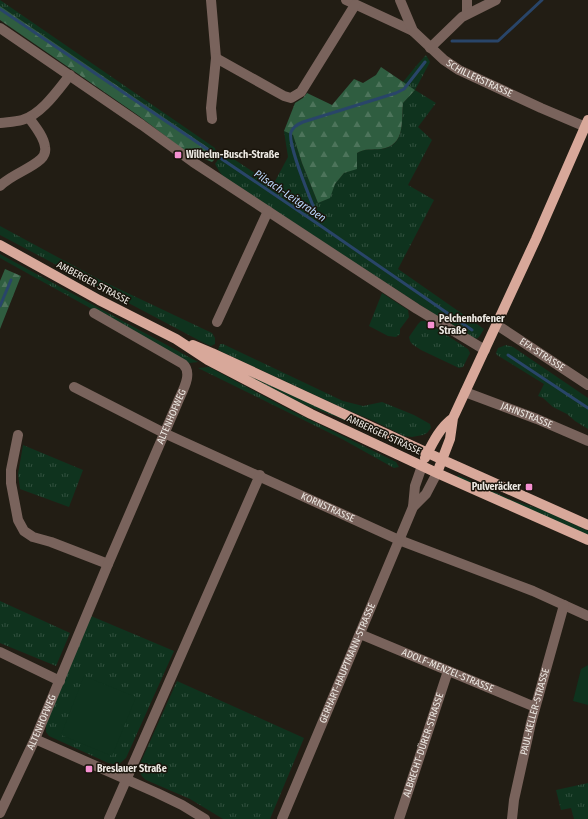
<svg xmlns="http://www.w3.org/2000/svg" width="588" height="819" viewBox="0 0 588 819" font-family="'Fira Sans Condensed',sans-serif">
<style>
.grass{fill:url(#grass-tufts)}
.forest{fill:url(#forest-firs)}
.garden{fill:#0f331e}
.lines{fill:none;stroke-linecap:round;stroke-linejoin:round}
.stream{stroke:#294569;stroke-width:3}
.minor{stroke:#79635c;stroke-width:10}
.major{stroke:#d8a89a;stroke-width:10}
.poi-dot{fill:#f690d1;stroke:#19140b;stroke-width:1.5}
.labels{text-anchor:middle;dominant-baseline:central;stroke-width:3;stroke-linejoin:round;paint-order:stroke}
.street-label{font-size:10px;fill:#ede9e3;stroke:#19140b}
.poi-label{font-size:10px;font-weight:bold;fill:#ede9e3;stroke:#19140b;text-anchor:start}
.water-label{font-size:11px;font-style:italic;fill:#bad7fc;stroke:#19140b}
</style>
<defs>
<pattern id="grass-tufts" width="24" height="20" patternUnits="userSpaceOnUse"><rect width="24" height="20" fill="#0f331e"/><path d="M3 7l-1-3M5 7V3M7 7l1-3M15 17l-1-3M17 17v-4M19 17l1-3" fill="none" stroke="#32513f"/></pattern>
<pattern id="forest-firs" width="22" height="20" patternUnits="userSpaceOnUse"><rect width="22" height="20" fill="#2f5d40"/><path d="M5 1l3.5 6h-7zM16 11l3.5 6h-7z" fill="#4d745b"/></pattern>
</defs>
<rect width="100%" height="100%" fill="#221d14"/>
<path class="grass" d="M0,0l215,148 1,5 -216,-147z
M426,55l4,7 -15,28 21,13 -18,24 14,13 -24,45 26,15 -36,69 86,60 -5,8 -3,2 -11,-5 -105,-68 -137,-90 -4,-5 -4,-7 8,-12 50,33 15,-28 -4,-26 9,4 9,28 16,40 11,-5 6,-14 9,-11 13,-5v-15c8,-5 15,-3 24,-4 25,-3 20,-27 22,-46l12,-13 -12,-8 14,-17z
M0,226l100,54 112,53 3,5v6l-4,2 -7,-3 -204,-108z
M0,254l198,108 -9,1 -189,-105z
M382,293l26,17 1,7 -9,12v5l-4,3 -8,-1 -19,-10z
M421,321h4l43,28 2,4 -7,14 -4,1 -38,-18 -9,-6 -2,-3 -1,-4 9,-13z
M220,344h3l120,57 20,5 19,-4 32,13 16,9 1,4 -4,5 -4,2 -11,2 -8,-1 -30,-15 -29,-12 -127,-59z
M506,345l7,2 75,51v31l-13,-8 -8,-7 -14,-7 -10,-9 -5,-2 6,-12 -47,-29 -1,-2 2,-5z
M213,355l196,93 -2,2 -70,-33 -30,-11 -61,-31z
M209,367l81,43 106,52 3,5 -5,1 -52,-29 -144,-71z
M23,445l60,25 -14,37 -49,-18 -2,-15z
M458,475l54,25 31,10 45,21v5l-131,-58z
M0,601l70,32 -14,33 -56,-23z
M91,616l83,35 -48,107 -8,7 -10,-2 -59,-27 -3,-4v-8z
M177,681l127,57 -34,81h-47l-33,-20 -44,-19c-5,-4 -7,-8 -7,-14z
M588,783v36h-14l-3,-11 -10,2 -5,-20z"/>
<path class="forest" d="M0,6l216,147 -2,7 -2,2 -27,-11 -46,-35 -139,-96z
M381,67l34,23 -12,13c-2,19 3,42 -22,46 -9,1 -16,-1 -24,4v16l-13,4 -9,11 -5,14 -12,5 -16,-40 -9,-28 -9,-4 11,-28 8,-5 4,-5 25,12 22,-26 9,4 13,-8z
M5,269l16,7 -21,53v-48z"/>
<path class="garden" d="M588,665v40l-15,-4 8,-32z
M84,676l52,21 -24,59 -51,-21z"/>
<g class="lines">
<path class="stream" d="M0,9l318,215 154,106
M452,41h46l44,-41
M315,211c-5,-14 -28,-67 -24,-79 2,-5 7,-8 12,-10l93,-29 8,-4 21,-27
M0,306l11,-26
M508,355l80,53"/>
<g class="minor">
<path d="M211,0l5,58 -5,50 1,11"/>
<path d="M346,0l67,31"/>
<path id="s1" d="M400,0l13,31 31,29 15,10 82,38 47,20"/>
<path d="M467,14v-14"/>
<path d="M0,28l142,97 51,37 224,147 68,41"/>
<path d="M430,48l32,-31 34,-17"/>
<path d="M216,58l68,38 7,2 10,-6 54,-87"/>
<path d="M0,123c7,-1 15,-1 22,-3 19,-5 36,-30 48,-45"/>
<path d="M0,186c12,-12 29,-16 41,-27 3,-3 5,-7 4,-12 -1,-10 -10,-21 -16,-29"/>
<path d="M217,322l51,-111"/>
<path id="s2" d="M497,325l91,60"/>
<path id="s3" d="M74,387l90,46 235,107 134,51 55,25"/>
<path id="s4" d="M465,392l72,27 51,22"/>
<path d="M18,435l-7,35v13l7,37 6,11 9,6 18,5 57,22"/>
<path d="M413,507l2,-21 7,-20"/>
<path id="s5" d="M360,634l175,73"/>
<path d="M0,652l60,29"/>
<path d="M35,739l122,54 25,12 23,14"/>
<path id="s6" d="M0,813l35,-74 73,-175 69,-160c4,-11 17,-30 6,-40l-89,-51"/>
<path d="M109,819l151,-344"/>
<path id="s7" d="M282,819l131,-312 13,-13 11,-21"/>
<path id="s8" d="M399,819l49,-148"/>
<path id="s9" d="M512,819l2,-19 17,-77 33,-118"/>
</g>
<path class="major" d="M0,245l99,55 77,39 32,21 103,54 126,59 151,67
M193,345l19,8 231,107 145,65
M425,458c7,-14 15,-31 28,-40
M437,473l13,-34 3,-21 83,-179 52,-119"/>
</g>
<g class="poi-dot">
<rect x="174" y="151" width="8" height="8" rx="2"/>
<rect x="427" y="321" width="8" height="8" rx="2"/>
<rect x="525" y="483" width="8" height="8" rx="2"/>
<rect x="85" y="765" width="8" height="8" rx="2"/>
</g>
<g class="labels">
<g class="street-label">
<text stroke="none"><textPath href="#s1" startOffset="116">SCHILLERSTRASSE</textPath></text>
<text transform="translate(93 283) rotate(28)">AMBERGER STRASSE</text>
<text stroke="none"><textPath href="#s2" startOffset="54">EFA-STRASSE</textPath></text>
<text stroke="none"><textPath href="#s4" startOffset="66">JAHNSTRASSE</textPath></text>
<text stroke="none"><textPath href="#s6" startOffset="432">ALTENHOFWEG</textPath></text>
<text transform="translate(384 435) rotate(25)">AMBERGER STRASSE</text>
<text stroke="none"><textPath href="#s3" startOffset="281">KORNSTRASSE</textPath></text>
<text stroke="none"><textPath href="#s7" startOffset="169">GERHART-HAUPTMANN-STRASSE</textPath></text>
<text stroke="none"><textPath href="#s5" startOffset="95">ADOLF-MENZEL-STRASSE</textPath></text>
<text stroke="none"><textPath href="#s9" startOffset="110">PAUL-KELLER-STRASSE</textPath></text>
<text stroke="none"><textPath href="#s6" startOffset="100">ALTENHOFWEG</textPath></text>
<text stroke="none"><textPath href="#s8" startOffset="78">ALBRECHT-DÜRER-STRASSE</textPath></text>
</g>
<g class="poi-label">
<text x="186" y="155">Wilhelm-Busch-Straße</text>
<text x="439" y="319">Pelchenhofener<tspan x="439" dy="12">Straße</tspan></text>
<text x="521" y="487" text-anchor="end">Pulveräcker</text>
<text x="97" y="769">Breslauer Straße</text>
</g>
<g class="water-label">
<text transform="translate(290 196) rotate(34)">Pilsach-Leitgraben</text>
</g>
</g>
</svg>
